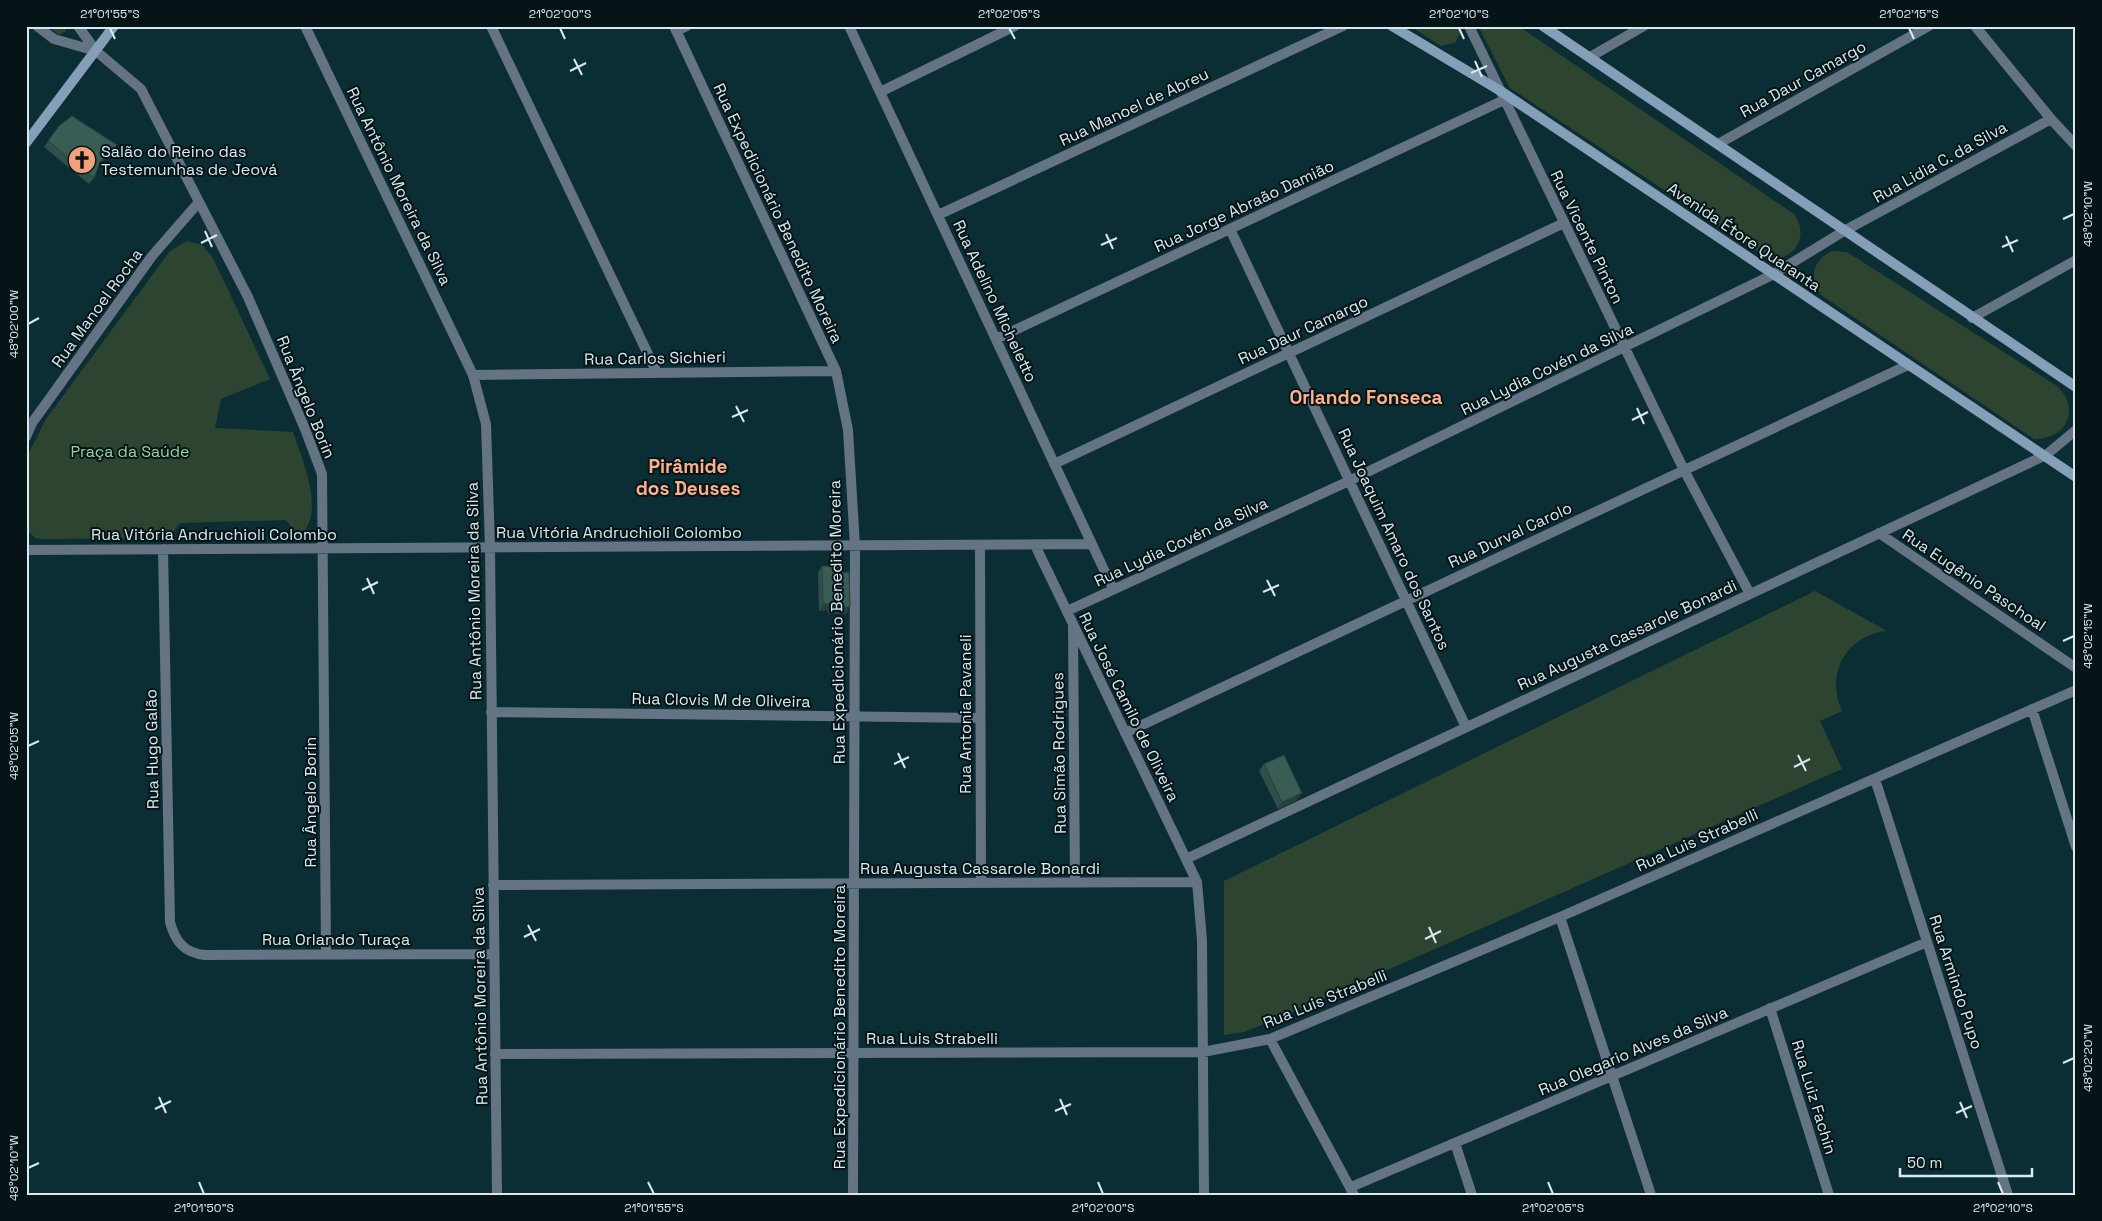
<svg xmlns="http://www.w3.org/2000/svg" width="2102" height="1221" viewBox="0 0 2102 1221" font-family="'Space Grotesk',sans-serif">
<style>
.green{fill:#2d4530}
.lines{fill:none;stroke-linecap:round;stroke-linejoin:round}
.street{stroke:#647484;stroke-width:10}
.secondary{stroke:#859fb9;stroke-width:10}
.wall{fill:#314f49}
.shaded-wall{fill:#28403c}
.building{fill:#395c55;stroke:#28403c}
.ticks{fill:none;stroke:#d8eaef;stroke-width:2}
.labels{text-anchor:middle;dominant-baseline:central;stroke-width:4;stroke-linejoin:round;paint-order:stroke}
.street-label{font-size:16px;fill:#d8eaef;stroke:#061417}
.poi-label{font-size:16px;fill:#d8eaef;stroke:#061417;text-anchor:start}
.park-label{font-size:16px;fill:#96d69e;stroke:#061417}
.quarter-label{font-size:19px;font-weight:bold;fill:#fab18c;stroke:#061417}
.neatline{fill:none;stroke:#d8eaef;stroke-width:2}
.ticks-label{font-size:12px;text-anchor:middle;fill:#d8eaef}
</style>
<rect width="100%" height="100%" fill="#0b2e35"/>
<path class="green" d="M48,26h17l1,5 -7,4z
M1410,26h49l1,7 -5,10 -14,3z
M1478,26h40l276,188c16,22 1,48 -27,44l-257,-170z
M187,241l15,4 11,13 57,121 -49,20 -6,29 78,4c9,27 34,83 6,104l-13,-16 -106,3 -12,15 -125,1 -8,-1 -9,-9v-70l20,-40 124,-168z
M1833,251l14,1 210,134c24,22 10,54 -23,53l-213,-144c-13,-17 -8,-36 12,-44z
M1815,591l72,40c-41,4 -62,43 -45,80l-22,10 22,48 -570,252 -28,11 -20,3v-154z"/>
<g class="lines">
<path class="street" d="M37,26l17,13 42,12
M78,26l18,25 45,38 107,208 57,132 17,45 4,479
M305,26l168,349 13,49 4,123 7,648
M491,26l166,347
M674,26l162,345 12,59 7,116 -2,649
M849,26l264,563
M1469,26l215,444 66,124
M1975,26l76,93 25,27
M676,31l11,-5
M1590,57l54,-31
M880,92l135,-66
M1718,144l211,-118
M938,215l405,-189
M1230,229l236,498
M1972,318l104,-58
M996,339l508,-239
M473,375l363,-4
M26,437l6,-14 120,-167 47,-54
M1054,464l510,-241
M1879,533l197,135
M980,545l1,338
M1035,545l162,337 5,58 2,255
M163,549l7,373c5,19 14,31 35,33l289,-1
M26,550l1066,-6
M1067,611l282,-130 423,-206 72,-44 207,-112
M1073,626l2,256
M2032,709l44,138
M491,712l489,6
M1125,733l783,-368
M1875,779l133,416
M1186,859l860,-404 30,-25
M493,885l704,-3
M1560,917l91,278
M1770,1008l59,187
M1270,1039l84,156
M495,1054l708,-2 67,-13 290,-122 516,-227
M1455,1143l17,52
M1351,1187l576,-245"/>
<path class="secondary" d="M1392,26l107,64 577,387
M1543,26l533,361
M26,143l88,-117"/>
</g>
<path class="wall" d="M59,126l58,19 -5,7 -13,13 -5,13 -5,6 -45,-37z
M822,566l18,7 6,41h-18v-4l-9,1 -1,-39z
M1264,764l33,36 -19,9 -19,-38z"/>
<path class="shaded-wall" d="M117,145l-5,7 -17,17 5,-7z
M823,604h10l-5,6 -9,1z
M833,607h17l-4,7h-18z
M1302,793l-5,7 -19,9 4,-7z"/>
<path class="building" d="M72,116l45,29 -17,17 -6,16 -46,-37 11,-15z
M822,566h18v7l9,-1 1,35h-17v-3h-10z
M1284,755l18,38 -20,9 -18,-38z"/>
<path class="ticks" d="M110,28l5,11M560,28l5,11M1009,28l6,11M1459,28l5,11M1909,28l5,11M574,59l8,16M1475,61l7,16M570,71l16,-8M1471,73l16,-7M2063,219l11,-5M205,231l7,16M1106,234l7,15M2006,236l7,16M201,243l16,-8M1101,245l16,-7M2002,247l16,-7M28,324l11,-6M736,406l8,16M1637,408l7,16M732,417l16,-7M1632,420l16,-8M367,578l7,16M1267,580l8,16M362,590l16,-8M1263,592l16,-7M2063,641l11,-5M28,746l11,-5M898,753l7,15M1798,755l8,16M894,764l15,-7M1794,767l16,-8M528,925l8,16M1429,927l7,16M524,937l16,-8M1425,939l16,-8M2063,1063l11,-5M159,1097l7,16M1060,1099l7,16M1960,1102l7,16M155,1109l16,-8M1055,1111l16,-7M1956,1113l16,-7M28,1168l11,-5M199,1182l5,12M648,1182l6,12M1098,1182l5,12M1548,1182l5,12M1998,1182l5,12"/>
<defs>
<symbol id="church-disc" viewBox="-11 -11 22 22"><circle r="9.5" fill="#f0a27a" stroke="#061417"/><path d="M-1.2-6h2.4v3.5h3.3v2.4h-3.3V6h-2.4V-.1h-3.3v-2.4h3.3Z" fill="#111"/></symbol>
</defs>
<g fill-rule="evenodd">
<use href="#church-disc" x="66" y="144" width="32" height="32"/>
</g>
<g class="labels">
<g class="street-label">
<text transform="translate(1803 79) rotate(-29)">Rua Daur Camargo</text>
<text transform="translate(1134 107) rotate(-25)">Rua Manoel de Abreu</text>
<text transform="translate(1940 162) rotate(-29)">Rua Lidia C. da Silva</text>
<text transform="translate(399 186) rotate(64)">Rua Antônio Moreira da Silva</text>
<text transform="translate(1244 206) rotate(-25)">Rua Jorge Abraão Damião</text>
<text transform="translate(778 213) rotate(65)">Rua Expedicionário Benedito Moreira</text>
<text transform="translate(1587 237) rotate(64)">Rua Vicente Pinton</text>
<text transform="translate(1744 237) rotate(34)">Avenida Étore Quaranta</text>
<text transform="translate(995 301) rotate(65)">Rua Adelino Micheletto</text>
<text transform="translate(97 308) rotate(-54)">Rua Manoel Rocha</text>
<text transform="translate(1303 330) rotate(-25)">Rua Daur Camargo</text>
<text transform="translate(655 358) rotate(-1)">Rua Carlos Sichieri</text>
<text transform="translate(1547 369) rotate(-26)">Rua Lydia Covén da Silva</text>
<text transform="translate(306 397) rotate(68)">Rua Ângelo Borin</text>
<text x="619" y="532">Rua Vitória Andruchioli Colombo</text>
<text x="214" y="534">Rua Vitória Andruchioli Colombo</text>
<text transform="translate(1510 535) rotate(-25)">Rua Durval Carolo</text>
<text transform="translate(1394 539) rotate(65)">Rua Joaquim Amaro dos Santos</text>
<text transform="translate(1181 542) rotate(-25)">Rua Lydia Covén da Silva</text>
<text transform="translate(1974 580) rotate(34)">Rua Eugênio Paschoal</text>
<text transform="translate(474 591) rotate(-91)">Rua Antônio Moreira da Silva</text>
<text transform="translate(837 622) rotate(-91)">Rua Expedicionário Benedito Moreira</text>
<text transform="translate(1627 635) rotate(-25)">Rua Augusta Cassarole Bonardi</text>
<text transform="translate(721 700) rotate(1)">Rua Clovis M de Oliveira</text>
<text transform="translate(1129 707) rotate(64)">Rua José Camilo de Oliveira</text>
<text transform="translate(965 714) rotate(-90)">Rua Antonia Pavaneli</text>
<text transform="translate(152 749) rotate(-91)">Rua Hugo Galão</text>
<text transform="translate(1059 753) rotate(-91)">Rua Simão Rodrigues</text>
<text transform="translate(310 802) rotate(-90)">Rua Ângelo Borin</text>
<text transform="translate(1697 840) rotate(-24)">Rua Luis Strabelli</text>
<text x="980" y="868">Rua Augusta Cassarole Bonardi</text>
<text x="336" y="939">Rua Orlando Turaça</text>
<text transform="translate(1956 982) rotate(72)">Rua Armindo Pupo</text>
<text transform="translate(480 996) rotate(-91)">Rua Antônio Moreira da Silva</text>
<text transform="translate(1325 999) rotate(-22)">Rua Luis Strabelli</text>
<text transform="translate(839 1027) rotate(-90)">Rua Expedicionário Benedito Moreira</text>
<text x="932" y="1038">Rua Luis Strabelli</text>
<text transform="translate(1633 1051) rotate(-23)">Rua Olegario Alves da Silva</text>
<text transform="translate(1814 1097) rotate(73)">Rua Luiz Fachin</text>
</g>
<g class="poi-label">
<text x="101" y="151">Salão do Reino das<tspan x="101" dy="18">Testemunhas de Jeová</tspan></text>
</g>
<g class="park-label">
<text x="130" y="451">Praça da Saúde</text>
</g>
<g class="quarter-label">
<text x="1366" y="397">Orlando Fonseca</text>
<text x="688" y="466">Pirâmide<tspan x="688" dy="22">dos Deuses</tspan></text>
</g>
</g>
<rect width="2102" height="1221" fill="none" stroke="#061417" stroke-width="55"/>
<path d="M1900 1168v8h132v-8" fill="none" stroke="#d8eaef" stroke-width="2.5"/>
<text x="1907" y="1168" font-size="15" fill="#d8eaef" stroke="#061417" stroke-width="4" paint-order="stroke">50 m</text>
<rect x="28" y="28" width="2046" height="1166" class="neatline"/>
<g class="ticks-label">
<text x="110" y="18">21°01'55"S</text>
<text x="560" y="18">21°02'00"S</text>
<text x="1009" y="18">21°02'05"S</text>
<text x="1459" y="18">21°02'10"S</text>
<text x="1909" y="18">21°02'15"S</text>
<text transform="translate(2088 214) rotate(-90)" y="4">48°02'10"W</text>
<text transform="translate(14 324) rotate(-90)" y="4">48°02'00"W</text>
<text transform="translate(2088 636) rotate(-90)" y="4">48°02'15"W</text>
<text transform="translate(14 746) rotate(-90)" y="4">48°02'05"W</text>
<text transform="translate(2088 1058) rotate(-90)" y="4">48°02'20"W</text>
<text transform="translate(14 1168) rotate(-90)" y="4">48°02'10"W</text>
<text x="204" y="1212">21°01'50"S</text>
<text x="654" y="1212">21°01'55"S</text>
<text x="1103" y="1212">21°02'00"S</text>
<text x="1553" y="1212">21°02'05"S</text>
<text x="2003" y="1212">21°02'10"S</text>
</g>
</svg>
